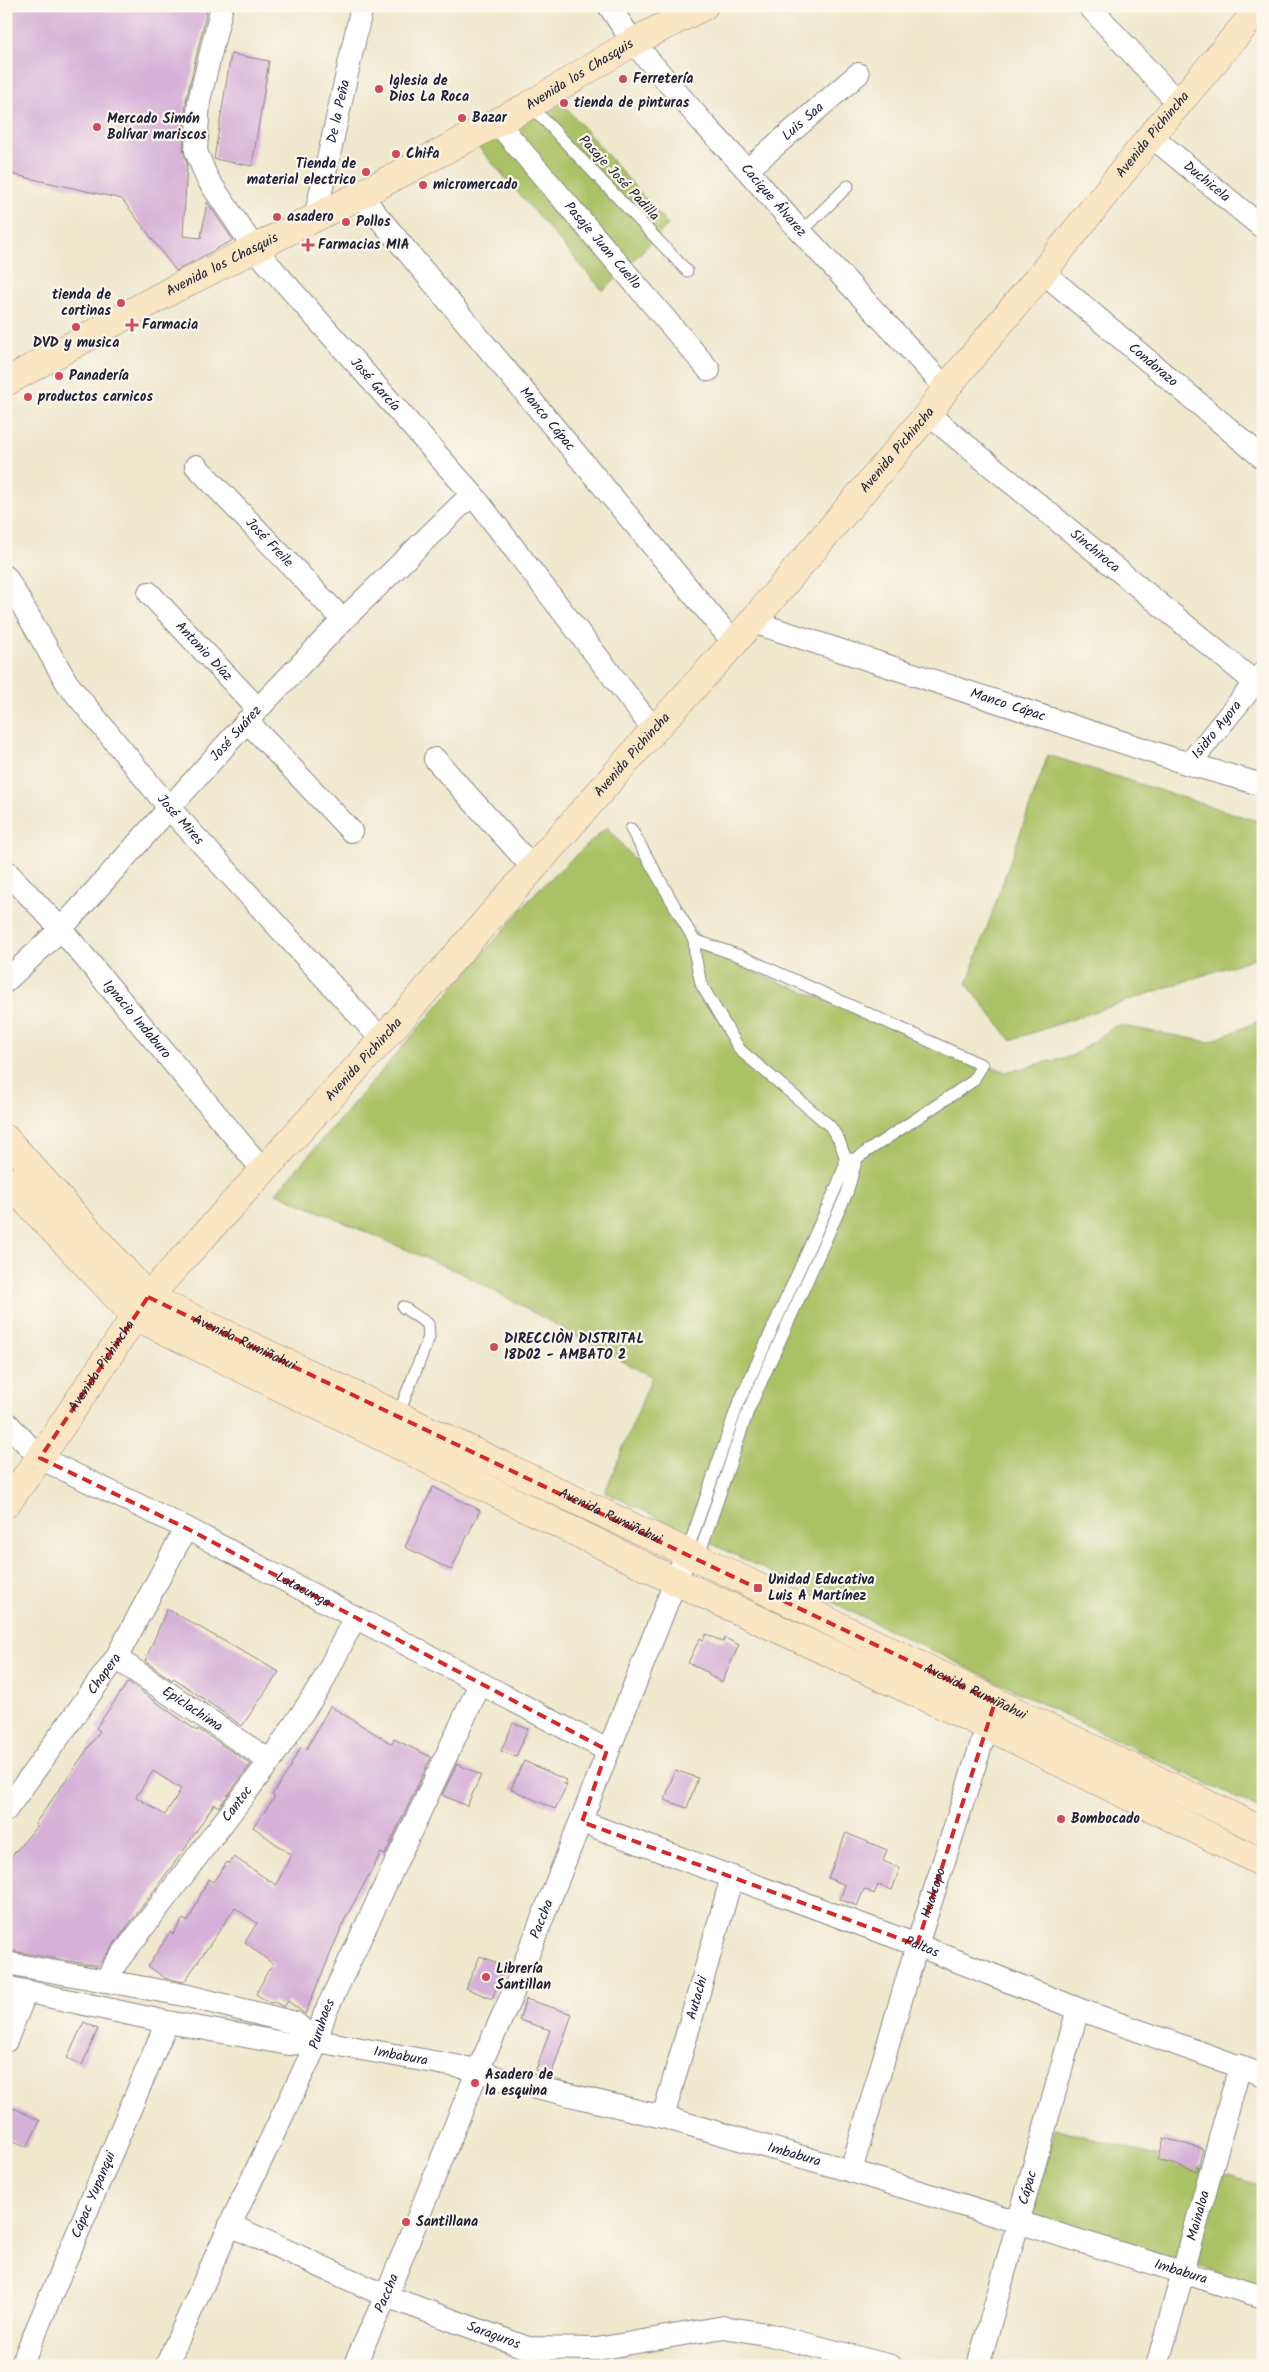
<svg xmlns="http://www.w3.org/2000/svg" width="1269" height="2372" viewBox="0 0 1269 2372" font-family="Kalam,sans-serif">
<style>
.green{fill:#abc165;stroke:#667250}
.building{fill:#d6b0d8;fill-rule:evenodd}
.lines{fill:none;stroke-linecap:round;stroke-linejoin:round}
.service-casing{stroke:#888584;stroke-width:13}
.minor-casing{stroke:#888584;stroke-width:24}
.secondary-casing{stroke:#888584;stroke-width:29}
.service{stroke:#fff;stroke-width:11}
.minor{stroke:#fff;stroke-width:22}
.secondary{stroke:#fbe6c3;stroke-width:28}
.marked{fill:none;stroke:#d62828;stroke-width:4;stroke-dasharray:10 6;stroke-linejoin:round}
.poi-dot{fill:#d1495b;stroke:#fbf7ec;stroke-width:2}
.labels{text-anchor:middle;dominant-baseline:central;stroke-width:4.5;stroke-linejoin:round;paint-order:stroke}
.street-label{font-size:14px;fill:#22223b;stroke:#fbf7ec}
.poi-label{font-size:14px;font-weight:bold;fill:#22223b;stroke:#fbf7ec;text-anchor:start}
</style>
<rect width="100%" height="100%" fill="#fbf7ec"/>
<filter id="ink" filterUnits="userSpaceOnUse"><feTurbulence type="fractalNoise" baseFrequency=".02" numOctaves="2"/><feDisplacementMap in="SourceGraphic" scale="10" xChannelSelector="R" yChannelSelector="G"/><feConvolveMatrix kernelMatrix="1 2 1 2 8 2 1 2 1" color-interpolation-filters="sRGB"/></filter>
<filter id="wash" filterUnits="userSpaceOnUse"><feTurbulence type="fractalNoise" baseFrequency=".0096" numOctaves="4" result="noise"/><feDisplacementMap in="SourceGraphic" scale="20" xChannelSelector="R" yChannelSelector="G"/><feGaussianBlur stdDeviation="1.12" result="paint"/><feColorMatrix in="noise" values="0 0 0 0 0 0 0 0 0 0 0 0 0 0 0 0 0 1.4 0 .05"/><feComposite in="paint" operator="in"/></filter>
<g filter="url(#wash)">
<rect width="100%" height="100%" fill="#efe8cd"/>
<path class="green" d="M555,95l113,130 -65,66 -128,-148z
M1048,755l215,68v132l-252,85 -44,-56z
M607,827l110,130 289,115 66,-16 45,-31 93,17 53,-23v792l-658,-319 47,-115 -187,-102 -189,-82 262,-303z
M1055,2128l208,58v100l-230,-70z"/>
<g id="blocks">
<path class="building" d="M6,6h202l-22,94 -3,50 4,13 -4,73 18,2 6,-36 26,38 -57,31 -54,-72 -116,-26z
M231,54l38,7 -17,105 -38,-7z
M433,1487l47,23 -29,60 -46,-23z
M167,1609l112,63 -37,54 -68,-48 -2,2 -27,-19z
M706,1634l17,8 2,-4 14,7 -17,37 -14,-7 1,-2 -21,-10 12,-25 3,2z
M128,1682l69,49 1,-2 53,35 -32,43 -5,-3 -30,46 -86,116 -92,-16v-18l6,-27 -6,-3v-39l31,-37 -2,-2 65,-93 -4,-3zM153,1771l28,18 -16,26 -29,-18z
M330,1706l62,38 2,-5 37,18 -43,91 -3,7 -4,-2 -36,66 -40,95 -17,-13 -4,6 -10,-5 -4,1 -14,-9 13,-25 5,-4 -29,-23 12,-19 -22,-15 -51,74 -19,-4 -17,-12 22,-34 3,2 10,-15 5,3 20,-43 5,3 14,-20 2,2 5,-7 42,28 15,-30 -38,-28 22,-30 -3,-2 20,-30 -1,-1 10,-17 5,3z
M513,1723l15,6 -12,28 -15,-6z
M524,1761l42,19 -2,4 3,1 -12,24 -44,-20z
M457,1764l24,11 -14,31 -25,-11z
M675,1770l23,8 -11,30 -22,-8z
M846,1833l41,17 -4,11 17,7 -8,22 -14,-5 -4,9 -10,-5 -7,17 -17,-7 5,-14 -17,-7z
M480,1956l25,10 -13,33 -26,-11z
M526,1999l46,15 -21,61 -15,-5 14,-40 -31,-10z
M84,2022l14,7 -16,36 -15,-7z
M14,2108l26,13 -13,26 -21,-10v-13z
M1164,2138l39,11 -6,22 -39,-11z"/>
</g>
</g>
<g filter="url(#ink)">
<use href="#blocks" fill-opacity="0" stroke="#888584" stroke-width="1"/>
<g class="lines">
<defs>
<path id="service" d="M530,105l157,166
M801,232l47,-46
M631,829l63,111 1,15 6,29 39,66 90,76 9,14 6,17v8l-9,23 -99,219 -50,145
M694,940l49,17 239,108 -9,16 -116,77 -6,2 -6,-3
M398,1415l31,-78 -1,-13 -25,-17
M698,1558l50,-147 99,-218 10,-35"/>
<g id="minor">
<path id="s1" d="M222,6l-23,95 -3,50 11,27 47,70 218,246 182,236"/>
<path id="s2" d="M609,6l24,36 71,82 43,46 54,62 145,156"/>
<path d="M1089,6l89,97"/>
<path id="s3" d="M496,121l213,249"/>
<path id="s4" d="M1151,136l112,92"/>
<path id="s5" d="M747,170l111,-96"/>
<path id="s6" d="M360,195l374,448"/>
<path id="s7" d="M315,218l47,-212"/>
<path id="s8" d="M1043,272l220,186"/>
<path id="s9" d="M928,414l335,275"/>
<path id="s10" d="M196,466l147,154"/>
<path id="s11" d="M6,577l61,106 103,126 212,231"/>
<path id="s12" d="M149,593l109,116"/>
<path id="s13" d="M753,622l436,142 74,21"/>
<path d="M247,721l104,110"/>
<path d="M435,759l98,109"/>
<path id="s14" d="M1189,764l74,-91"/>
<path id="s15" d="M6,871l55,58 202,241"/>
<path id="s16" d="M6,981l55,-52 197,-220 85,-89 129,-126"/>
<path id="s17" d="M6,1422l34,36 146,70 421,222"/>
<path id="s18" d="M116,1658l154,103"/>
<path id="s19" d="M6,1810l110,-152 70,-130"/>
<path id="s20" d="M582,1822l335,123 161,64 185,66"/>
<path d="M6,1963l178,32 111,28 22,18"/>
<path id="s21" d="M105,1981l11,-18 154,-202 51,-76 34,-68"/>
<path id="s22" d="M6,1987l161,35 122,22 28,-3 161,29 20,8 165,39 188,54 412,126"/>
<path d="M6,2041l20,-49"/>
<path id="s23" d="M663,2117l69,-240"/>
<path id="s24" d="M851,2171l66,-226 75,-234"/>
<path id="s25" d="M230,2225l156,71 142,52 69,1 127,-22 47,8 120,31"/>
<path id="s26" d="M21,2366l146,-344"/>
<path id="s27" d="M166,2366l64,-141 84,-176 11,-36 155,-329"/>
<path id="s28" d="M354,2366l32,-70 92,-226 34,-75 175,-443"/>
<path id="s29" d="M978,2366l100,-357"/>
<path id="s30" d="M1157,2366l83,-300"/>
</g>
<g id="secondary">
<path id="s31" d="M6,382l168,-93 186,-94 170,-90 103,-63 71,-36"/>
<path id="s32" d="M6,1139l142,158 550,261 565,273"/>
<path d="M6,1180l129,136 540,265 312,145 276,137"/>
<path id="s33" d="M6,1504l34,-46 108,-161 234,-257 272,-310 80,-87 194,-229 18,-26 97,-116 108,-136 110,-130"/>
</g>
</defs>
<use href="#service" class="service-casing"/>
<use href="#minor" class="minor-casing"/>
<use href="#secondary" class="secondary-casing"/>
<use href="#service" class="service"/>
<use href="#minor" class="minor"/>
<use href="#secondary" class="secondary"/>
</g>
</g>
<path class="marked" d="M148,1297l847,405 -78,243 -335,-123 25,-72 -421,-222 -146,-70z"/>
<g class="poi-dot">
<circle cx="623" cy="79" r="5"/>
<circle cx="379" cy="89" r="5"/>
<circle cx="564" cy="103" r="5"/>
<circle cx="462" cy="118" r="5"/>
<circle cx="97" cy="127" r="5"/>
<circle cx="396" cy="154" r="5"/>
<circle cx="366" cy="172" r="5"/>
<circle cx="423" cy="185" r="5"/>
<circle cx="277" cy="217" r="5"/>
<circle cx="346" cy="222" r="5"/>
<path d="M305.5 237.5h5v5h5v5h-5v5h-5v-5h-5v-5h5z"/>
<circle cx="121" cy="303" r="5"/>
<path d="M129.5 317.5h5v5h5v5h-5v5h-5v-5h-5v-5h5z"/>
<circle cx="76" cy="327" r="5"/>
<circle cx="59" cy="376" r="5"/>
<circle cx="28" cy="397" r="5"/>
<circle cx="494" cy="1347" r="5"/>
<rect x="753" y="1583" width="10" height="10" rx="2.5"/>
<circle cx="1061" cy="1819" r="5"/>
<circle cx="486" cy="1977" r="5"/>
<circle cx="475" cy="2083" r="5"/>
<circle cx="406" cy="2222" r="5"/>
</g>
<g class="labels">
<g class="street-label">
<text stroke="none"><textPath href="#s31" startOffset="651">Avenida los Chasquis</textPath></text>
<text stroke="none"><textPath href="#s7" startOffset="109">De la Peña</textPath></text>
<text stroke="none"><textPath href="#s5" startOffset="74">Luis Saa</textPath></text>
<text stroke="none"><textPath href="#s33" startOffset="1788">Avenida Pichincha</textPath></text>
<text transform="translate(619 178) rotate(47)">Pasaje José Padilla</text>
<text stroke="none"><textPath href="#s4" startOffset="72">Duchicela</textPath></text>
<text stroke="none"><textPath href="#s2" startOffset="255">Cacique Álvarez</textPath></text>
<text stroke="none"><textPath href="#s3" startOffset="164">Pasaje Juan Cuello</textPath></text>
<text stroke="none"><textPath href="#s31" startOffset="246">Avenida los Chasquis</textPath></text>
<text stroke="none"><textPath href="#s8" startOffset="144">Condorazo</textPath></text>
<text stroke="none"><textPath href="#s1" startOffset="444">José García</textPath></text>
<text stroke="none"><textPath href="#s6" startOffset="292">Manco Cápac</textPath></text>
<text stroke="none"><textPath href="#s33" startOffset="1382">Avenida Pichincha</textPath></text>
<text stroke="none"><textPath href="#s10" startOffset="106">José Freile</textPath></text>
<text stroke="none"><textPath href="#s9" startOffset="216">Sinchiroca</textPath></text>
<text stroke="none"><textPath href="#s12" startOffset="80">Antonio Díaz</textPath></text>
<text stroke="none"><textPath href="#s13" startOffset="268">Manco Cápac</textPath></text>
<text stroke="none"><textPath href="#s14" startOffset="44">Isidro Ayora</textPath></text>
<text stroke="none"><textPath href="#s16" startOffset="338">José Suárez</textPath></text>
<text stroke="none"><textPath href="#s33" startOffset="978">Avenida Pichincha</textPath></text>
<text stroke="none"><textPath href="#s11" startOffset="300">José Mires</textPath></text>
<text stroke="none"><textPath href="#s15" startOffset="198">Ignacio Indaburo</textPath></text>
<text stroke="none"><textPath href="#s33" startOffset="572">Avenida Pichincha</textPath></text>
<text stroke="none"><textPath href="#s32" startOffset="319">Avenida Rumiñahui</textPath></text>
<text stroke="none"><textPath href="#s33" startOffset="168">Avenida Pichincha</textPath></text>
<text stroke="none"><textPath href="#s32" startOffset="724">Avenida Rumiñahui</textPath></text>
<text stroke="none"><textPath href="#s17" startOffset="344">Latacunga</textPath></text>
<text stroke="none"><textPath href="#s19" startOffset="168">Chapera</textPath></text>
<text stroke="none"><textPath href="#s32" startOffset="1129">Avenida Rumiñahui</textPath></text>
<text stroke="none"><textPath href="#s18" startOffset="92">Epiclachima</textPath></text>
<text stroke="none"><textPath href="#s21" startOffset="221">Cantoc</textPath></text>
<text stroke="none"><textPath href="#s24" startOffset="290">Hualcopo</textPath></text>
<text stroke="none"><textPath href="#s28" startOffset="485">Paccha</textPath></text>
<text stroke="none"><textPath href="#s20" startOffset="362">Paltas</textPath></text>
<text stroke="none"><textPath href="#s23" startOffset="124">Autachi</textPath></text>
<text stroke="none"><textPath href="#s27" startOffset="376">Puruhaes</textPath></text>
<text stroke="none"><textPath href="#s22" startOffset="402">Imbabura</textPath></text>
<text stroke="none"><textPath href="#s22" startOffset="808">Imbabura</textPath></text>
<text stroke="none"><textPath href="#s29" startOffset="185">Cápac</textPath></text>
<text stroke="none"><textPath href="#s26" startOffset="186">Cápac Yupanqui</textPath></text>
<text stroke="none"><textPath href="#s30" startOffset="156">Mainaloa</textPath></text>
<text stroke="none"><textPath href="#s22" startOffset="1212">Imbabura</textPath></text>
<text stroke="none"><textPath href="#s28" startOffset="80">Paccha</textPath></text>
<text stroke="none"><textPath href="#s25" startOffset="286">Saraguros</textPath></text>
</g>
<g class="poi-label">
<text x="633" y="79">Ferretería</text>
<text x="389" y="81">Iglesia de<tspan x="389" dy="16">Dios La Roca</tspan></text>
<text x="574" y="103">tienda de pinturas</text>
<text x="472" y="118">Bazar</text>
<text x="107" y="119">Mercado Simón<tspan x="107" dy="16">Bolívar mariscos</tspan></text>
<text x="406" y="154">Chifa</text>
<text x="356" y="164" text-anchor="end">Tienda de<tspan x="356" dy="16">material electrico</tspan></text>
<text x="433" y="185">micromercado</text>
<text x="287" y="217">asadero</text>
<text x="356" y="222">Pollos</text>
<text x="318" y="245">Farmacias MIA</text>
<text x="111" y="295" text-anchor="end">tienda de<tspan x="111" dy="16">cortinas</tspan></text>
<text x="142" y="325">Farmacia</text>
<text x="76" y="343" text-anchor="middle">DVD y musica</text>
<text x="69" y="376">Panadería</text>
<text x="38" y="397">productos carnicos</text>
<text x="504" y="1339">DIRECCIÒN DISTRITAL<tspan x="504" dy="16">18D02 - AMBATO 2</tspan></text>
<text x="768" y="1580">Unidad Educativa<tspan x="768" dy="16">Luis A Martínez</tspan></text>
<text x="1071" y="1819">Bombocado</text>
<text x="496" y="1969">Librería<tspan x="496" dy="16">Santillan</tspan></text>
<text x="485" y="2075">Asadero de<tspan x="485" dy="16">la esquina</tspan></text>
<text x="416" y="2222">Santillana</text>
</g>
</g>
<rect width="1269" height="2372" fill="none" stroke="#fbf7ec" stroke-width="25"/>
</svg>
